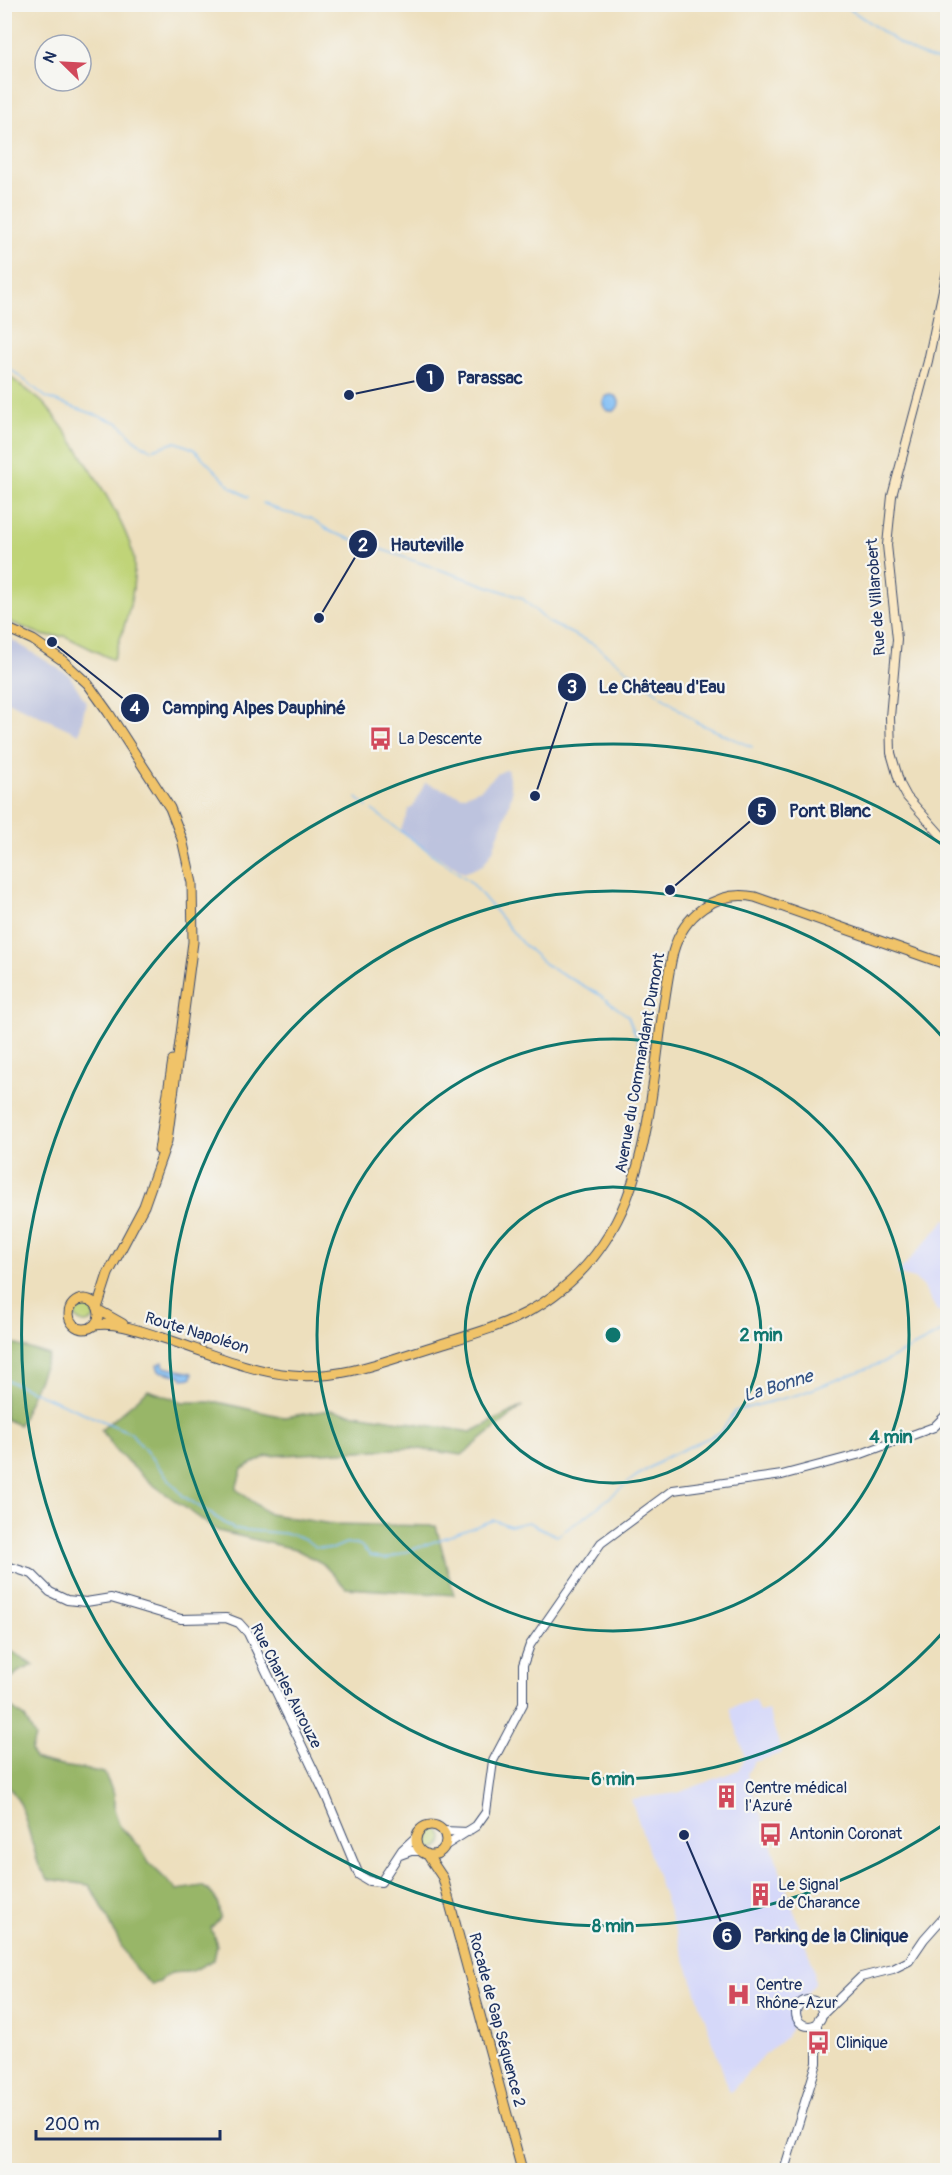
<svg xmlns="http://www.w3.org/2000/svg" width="952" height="2175" viewBox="0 0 952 2175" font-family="Pangolin,sans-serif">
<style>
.built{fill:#d5d8f9}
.industrial{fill:#bdc3de}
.green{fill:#c0d478;stroke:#6e826b;stroke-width:1.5}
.forest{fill:#98b668;stroke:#5a7263;stroke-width:1.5}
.water{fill:#81bef4;stroke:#4e76a9;stroke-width:1.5}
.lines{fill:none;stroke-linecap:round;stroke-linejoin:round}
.stream{stroke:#81bef4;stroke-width:1.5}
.tertiary-casing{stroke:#3a496c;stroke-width:10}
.secondary-casing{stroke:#3a496c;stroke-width:10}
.primary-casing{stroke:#3a496c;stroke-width:11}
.tertiary{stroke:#fff;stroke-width:8}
.secondary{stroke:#f9e7c3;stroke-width:8}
.primary{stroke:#f0c369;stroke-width:9}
.ring{fill:none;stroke:#0f766e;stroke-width:3}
.labels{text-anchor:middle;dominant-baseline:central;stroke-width:4.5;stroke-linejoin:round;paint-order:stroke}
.street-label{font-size:16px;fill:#1b2f5e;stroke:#f6f6f2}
.poi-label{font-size:16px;fill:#1b2f5e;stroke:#f6f6f2;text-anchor:start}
.water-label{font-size:18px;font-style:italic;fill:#345384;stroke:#f6f6f2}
.centre{fill:#0f766e;stroke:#f6f6f2;stroke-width:3}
.ring-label{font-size:18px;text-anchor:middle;font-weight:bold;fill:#0f766e;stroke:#f6f6f2;stroke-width:4.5;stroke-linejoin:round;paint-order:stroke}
.leader{fill:none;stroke:#1b2f5e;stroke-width:2}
.callout-dot{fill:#1b2f5e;stroke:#f6f6f2;stroke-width:2}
.mark-label{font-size:18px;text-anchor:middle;font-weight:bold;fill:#fff}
.callout-label{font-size:18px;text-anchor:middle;font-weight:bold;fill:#1b2f5e;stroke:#f6f6f2;stroke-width:4.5;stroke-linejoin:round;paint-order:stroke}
</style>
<rect width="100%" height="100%" fill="#f6f6f2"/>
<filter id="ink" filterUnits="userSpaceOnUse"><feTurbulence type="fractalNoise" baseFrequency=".0167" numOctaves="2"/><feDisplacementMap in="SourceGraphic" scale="12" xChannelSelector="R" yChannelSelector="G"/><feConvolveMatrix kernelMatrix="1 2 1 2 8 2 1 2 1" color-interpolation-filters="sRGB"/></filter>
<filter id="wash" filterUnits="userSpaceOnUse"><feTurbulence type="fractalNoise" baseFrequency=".008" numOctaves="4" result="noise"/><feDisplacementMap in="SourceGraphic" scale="24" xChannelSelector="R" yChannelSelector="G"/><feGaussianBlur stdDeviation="1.35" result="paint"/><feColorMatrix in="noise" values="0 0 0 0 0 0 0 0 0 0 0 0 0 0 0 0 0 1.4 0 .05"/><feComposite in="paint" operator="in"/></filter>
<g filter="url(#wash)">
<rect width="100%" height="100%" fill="#eddfbd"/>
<path class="built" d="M947,1218v93h-10l-14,-25 -8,-7 -18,-5z
M755,1699l4,13 9,-2 14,43 -28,9 -7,12 67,195 1,15 -16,18 -8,28 -7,9 -20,16 -34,38 -99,-294 47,-6 60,-23 7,-12 -15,-50z"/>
<path class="industrial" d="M4,635l65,40 17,27 -7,32 -74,-34z
M507,769l5,23 -3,13 -16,45 -10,15 -19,8 -64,-41 9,-23 4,-2 12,-24 37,13 19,-7 16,-15z"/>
<path class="green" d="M5,373c11,9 24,18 36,28 24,23 92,129 93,161 2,35 -10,65 -21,98l-48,-24h-20l-40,-16z
M75 1313a10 10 0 1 1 20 0a10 10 0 1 1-20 0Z
M421 1839a11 11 0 1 1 22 0a11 11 0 1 1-22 0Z"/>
<path class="forest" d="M4,1341l45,14 -30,70 -14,-6z
M148,1390l35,12h34l67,15 46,-7 141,22 52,-26 -61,49 -50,-7 -145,8 -25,13 -6,20 33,25 63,10 104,2 18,69 -108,-7 -24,-25 -27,-14 -77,-18 -66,-47 -34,-31 -17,-23z
M4,1647l30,18 -16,7 -13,13z
M4,1702l21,16 10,19 -4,14 3,8c23,9 47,8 70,14l10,21v15l5,16 21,22 9,16 28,27 25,-4c14,9 17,16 18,32l-9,10 6,17 -3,15c-8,3 -20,12 -28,12 -12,1 -18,-1 -26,10l-9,2c-32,-24 -39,-69 -62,-99l-41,-6 -9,-13 -18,-61 -16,-25z"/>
<path class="water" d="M603 403a8 8 0 1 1 16 0a8 8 0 1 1-16 0Z
M163,1362l1,5 29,6 -1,5 -10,1 -1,-3 -22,-5 -2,-6z"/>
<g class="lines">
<path class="stream" d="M840,4c34,17 69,56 108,57
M4,364l43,34 72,25 18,19 14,8 25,-8 18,7 37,38 17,10
M263,503l20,9 28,6 20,14 191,66 26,24 45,22 103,78 56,25
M357,798l10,9
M372,810l100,73 49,59 24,22 55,31 28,21 16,41
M4,1379l127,54 52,63 51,33 57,5 14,5 10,8 17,2 14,-6 14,2 11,11 15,3 108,-39 16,6 18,-4 29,14 32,-22 46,-37 32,-20 54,-25 14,-21 65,-17 84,-32 64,-33"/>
</g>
</g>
<g filter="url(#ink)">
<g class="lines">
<defs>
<path id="tertiary" d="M4,1565l28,9 18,18 17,8 19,2 25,-4 70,21 45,-1 13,5 9,10 78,163 33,79 10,6 12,1 21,-32 14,-13
M444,1831l24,1
M446,1845l30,-19 10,-14 7,-51 30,-57v-39l7,-20 71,-102 72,-53 109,-15 79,-21 73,-27 14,-14
M400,1855l11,-4h10
M796 2013a13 13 0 1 1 26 0a13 13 0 1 1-26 0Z
M819,2018l42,-41 32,-8 16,-8 15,-22 24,-27
M784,2170l33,-107v-41"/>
<path id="secondary" d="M948,266l-20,95 -36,135 -5,49 10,94 -7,78 1,36 9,31 7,13 41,46"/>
<path id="primary" d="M4,627l29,13 29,20 26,24 20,28 62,96 12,31 10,44 1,59 -26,199 -23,65 -36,68 -10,31
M159,1150l14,-90
M69 1314a15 15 0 1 1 30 0a15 15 0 1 1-30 0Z
M100,1311l23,13
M95,1325c21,-3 43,5 62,11 42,13 92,36 135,39 52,5 101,-17 149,-31 29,-9 58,-17 85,-31 139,-75 118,-229 147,-361 10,-36 43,-63 82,-55l193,68
M416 1840a15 15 0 1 1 30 0a15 15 0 1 1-30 0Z
M427,1854l16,24 79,292"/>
</defs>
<use href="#tertiary" class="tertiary-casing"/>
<use href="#secondary" class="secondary-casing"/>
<use href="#primary" class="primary-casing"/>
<use href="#tertiary" class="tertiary"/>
<use href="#secondary" class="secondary"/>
<use href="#primary" class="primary"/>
</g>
</g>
<g class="ring">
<circle cx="613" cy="1335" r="148"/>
<circle cx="613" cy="1335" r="296"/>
<path d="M946 1629A444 444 0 1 1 946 1041"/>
<path d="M943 1825A591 591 0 1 1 943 845"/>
</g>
<defs>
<symbol id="bus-bare" viewBox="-9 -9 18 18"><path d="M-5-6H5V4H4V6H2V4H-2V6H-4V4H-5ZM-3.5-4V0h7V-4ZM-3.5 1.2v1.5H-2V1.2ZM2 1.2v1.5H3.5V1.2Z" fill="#d1495b" stroke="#f6f6f2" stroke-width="2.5" paint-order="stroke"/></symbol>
<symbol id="building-bare" viewBox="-9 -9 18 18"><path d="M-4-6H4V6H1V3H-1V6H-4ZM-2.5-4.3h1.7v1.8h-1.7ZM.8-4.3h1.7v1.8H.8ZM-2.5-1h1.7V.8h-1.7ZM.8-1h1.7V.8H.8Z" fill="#d1495b" stroke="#f6f6f2" stroke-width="2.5" paint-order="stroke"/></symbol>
<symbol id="hospital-bare" viewBox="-9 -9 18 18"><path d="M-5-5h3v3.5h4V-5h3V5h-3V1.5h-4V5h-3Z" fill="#d1495b" stroke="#f6f6f2" stroke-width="2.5" paint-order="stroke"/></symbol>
</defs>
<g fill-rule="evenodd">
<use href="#bus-bare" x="364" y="722" width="33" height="33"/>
<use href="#building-bare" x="710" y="1780" width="33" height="33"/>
<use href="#bus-bare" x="754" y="1818" width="33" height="33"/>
<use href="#building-bare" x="744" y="1878" width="33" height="33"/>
<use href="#hospital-bare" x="722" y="1978" width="33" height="33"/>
<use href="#bus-bare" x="802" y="2026" width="33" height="33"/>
</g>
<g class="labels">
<g class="street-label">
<text transform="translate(876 597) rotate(-94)">Rue de Villarobert</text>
<text transform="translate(640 1063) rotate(-80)">Avenue du Commandant Dumont</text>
<text transform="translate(197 1333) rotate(17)">Route Napoléon</text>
<text transform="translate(286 1686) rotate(63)">Rue Charles Aurouze</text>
<text transform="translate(497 2020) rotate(75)">Rocade de Gap Séquence 2</text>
</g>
<g class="poi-label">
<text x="398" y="739">La Descente</text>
<text x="745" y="1788">Centre médical<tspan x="745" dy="18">l'Azuré</tspan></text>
<text x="789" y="1834">Antonin Coronat</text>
<text x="778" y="1885">Le Signal<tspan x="778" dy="18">de Charance</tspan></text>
<text x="756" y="1985">Centre<tspan x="756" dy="18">Rhône-Azur</tspan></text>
<text x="836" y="2043">Clinique</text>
</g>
<g class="water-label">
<text transform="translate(778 1386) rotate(-17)">La Bonne</text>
</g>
</g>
<circle cx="613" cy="1335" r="9" class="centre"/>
<g class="ring-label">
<text x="761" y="1341">2 min</text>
<text x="891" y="1443">4 min</text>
<text x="613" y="1785">6 min</text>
<text x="613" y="1932">8 min</text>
</g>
<path class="leader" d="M349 395L430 378M319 618L363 544M535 796L572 687M52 642L135 708M670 890L762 811M684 1835L727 1936"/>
<g class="callout-dot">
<circle cx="349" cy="395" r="6"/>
<circle cx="319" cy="618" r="6"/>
<circle cx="535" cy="796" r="6"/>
<circle cx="52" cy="642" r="6"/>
<circle cx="670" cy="890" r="6"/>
<circle cx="684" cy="1835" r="6"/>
<circle cx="430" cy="378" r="15"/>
<circle cx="363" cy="544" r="15"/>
<circle cx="572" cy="687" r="15"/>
<circle cx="135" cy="708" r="15"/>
<circle cx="762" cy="811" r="15"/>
<circle cx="727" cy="1936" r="15"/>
</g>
<g class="mark-label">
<text x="430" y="384">1</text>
<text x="363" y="551">2</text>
<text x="572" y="693">3</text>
<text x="135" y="714">4</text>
<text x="762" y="817">5</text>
<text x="727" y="1942">6</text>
</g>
<g class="callout-label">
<text x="490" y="384">Parassac</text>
<text x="427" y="551">Hauteville</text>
<text x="662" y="693">Le Château d'Eau</text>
<text x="254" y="714">Camping Alpes Dauphiné</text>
<text x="830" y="817">Pont Blanc</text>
<text x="831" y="1942">Parking de la Clinique</text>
</g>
<rect width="952" height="2175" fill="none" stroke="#f6f6f2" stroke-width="24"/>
<g transform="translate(63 63) rotate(294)"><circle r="28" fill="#f6f6f2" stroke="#9ea6b7" stroke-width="1.5"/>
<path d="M0-4.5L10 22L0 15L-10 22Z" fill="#d1495b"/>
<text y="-9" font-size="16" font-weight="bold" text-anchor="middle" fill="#1b2f5e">N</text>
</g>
<path d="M36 2130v9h184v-9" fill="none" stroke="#1b2f5e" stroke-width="3"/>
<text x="45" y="2130" font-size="18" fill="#1b2f5e" stroke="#f6f6f2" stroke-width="4.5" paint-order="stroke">200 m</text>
</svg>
